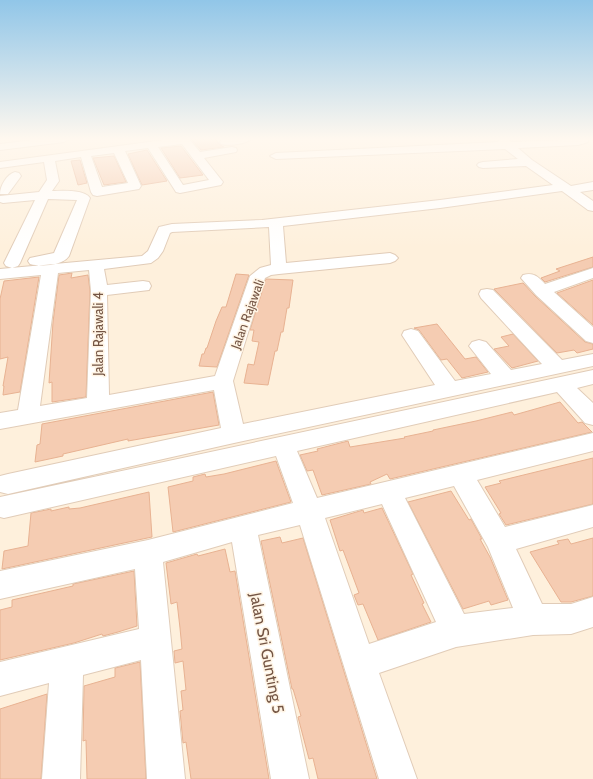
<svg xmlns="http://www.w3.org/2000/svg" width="593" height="779" viewBox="0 0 593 779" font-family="Cabin,sans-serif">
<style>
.building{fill:#f5ccb2;stroke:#e8b292}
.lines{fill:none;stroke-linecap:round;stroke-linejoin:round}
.minor-casing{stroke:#e1ccb8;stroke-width:2}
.minor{fill:#fff;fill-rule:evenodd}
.labels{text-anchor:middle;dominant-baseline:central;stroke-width:3;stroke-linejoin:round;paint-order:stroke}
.street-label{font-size:13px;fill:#745544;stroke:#fff4e4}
.near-street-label{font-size:16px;fill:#745544;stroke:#fff4e4}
</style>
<rect width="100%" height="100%" fill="#fef0dc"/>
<path class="building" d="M191,139h24l5,6 4,2 -23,3z
M181,146l22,29 -23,3 -19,-30z
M147,150l20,31 -25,4 -14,-31z
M114,156l12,26 -22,3 -11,-27z
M80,160l7,23 -9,2 -7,-24z
M593,257v10l-48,15 -4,-4 19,-7 -4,-2z
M72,273l-1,5 17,-3 2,16 -4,106 -34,5v-20l-3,1 4,-61 6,-47z
M236,274l13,1 -32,92 -18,-1 3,-12h2l2,-6h1l9,-27 6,-14h4z
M39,277l-19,115 -17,3 1,-9h-1l5,-29 -8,2v-60l4,-18z
M266,279l27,1 -4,28h-2l-4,24h-2l-4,19h-2l-7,34 -24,-2 4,-19 6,1 5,-23 -7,-1 2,-11h-4z
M593,280v45l-36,-32z
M523,283l12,13 50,46 8,2v5l-16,4 -3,-3 -17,3 -63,-64z
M437,324l28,35 11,-2 12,15 -26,6 -15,-19 -6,1 -22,-30 -5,-2z
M513,334l25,27 -26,7 -18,-19 15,-3 -8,-9z
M213,392l6,33 -91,16v-2l-65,15v2l-28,6 2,-17 3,-1 2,-20z
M560,402l18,21 4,-1 10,10 -202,47 -3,-5 -17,8 1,2 -49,11 -9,-25 -6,1 -7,-16 18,-4 -1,-2 31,-8 2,6 55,-9 -1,-1 29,-6v-1l43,-9 36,-9 2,3z
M593,458v46l-87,21 -7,-11 2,-1 -16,-26 16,-4 -2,-2z
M276,461l15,41 -118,30 -5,-45 25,-6v-4l12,-3 1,3 18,-3z
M451,491l18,29 2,-1 11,20h-2l10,18 18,43 -17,5 -2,-4 -26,8 -55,-107z
M149,492l3,45 -150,32 2,-18 24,-5 3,-33 20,-4v2l18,-4v2l11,-1z
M382,508l31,66 -2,1 13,28 -2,1 9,18 -53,18 -15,-36 -5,1 -4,-10 5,-2 -16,-43 -3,1 -10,-31 33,-10 1,3z
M280,537l2,6 21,-5 74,241h-59l-5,-21 -4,1 -11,-42 3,-1 -8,-27h-1l-31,-148z
M593,538v58l-22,6h-10l-31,-50 29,-8 -2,-3 11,-2 3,5z
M225,549l5,23 5,-1 34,208h-78l-5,-37 -3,1 -3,-32 3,-1 -2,-19 5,-1 -3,-29 -8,2 -1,-12 8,-2 -2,-21 -3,-26 -6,2 -5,-41 31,-9 1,2z
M134,571l3,55 -19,6 -15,4 -1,-2 -28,9 -74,17v-50l12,-3v-7l61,-14v-2z
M140,662l6,117h-59l-1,-39 -3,1 1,-55 31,-9v-9z
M47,694l-6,85h-41v-70z"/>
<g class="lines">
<defs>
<path id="minor" d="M41,139h28l-5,3 -64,8v-6z
M171,139h18l11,13 32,-5 4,1 1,2 -1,2 -32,6 19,24 -2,3 -41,8 -4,-1 -28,-44 -23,3 16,35 -2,3 -42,7 -4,-1 -2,-3 -10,-35 -26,4 4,20 -7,10c10,0 32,-2 38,7l-21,58c-7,10 -28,11 -39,8l-2,-3 2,-3 24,-5 23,-53 -29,-1 -28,64 -2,3 -6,2 -6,-2 -2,-3 31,-63 -32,3 -3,-1v-6l39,-4 8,-12 -3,-18 -44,6v-6zM182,144l27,36 -26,5 -25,-38zM114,153l14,30 -26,4 -11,-31z
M226,139h25c-5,5 -22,7 -30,5l-1,-2 1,-2z
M500,139h7l4,3 77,-3v3l-10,3 -60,3 14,12 39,26 22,-4v8l-13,2 13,9v10l-5,-1 -26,-19 -122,17 -157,18 3,37 104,-10 5,2 3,3 -3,3 -5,2 -111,11 -8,1 -6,3 -32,103 10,43 192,-39 -33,-50 2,-4 7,-2 7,2 37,50 36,-7 -22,-28 3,-4 7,-2 7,2 25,28 31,-6 -61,-66 -2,-4 2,-4 6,-1 6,1 69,70 31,-6v12l-359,77 -226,51 -8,-2v-16l8,-2 213,-46 -7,-38 -214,39v-16l18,-3 23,-135 -41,4v-10l142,-13 6,-5 11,-24 13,-3 90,-4 178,-20 113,-15 -27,-19 -43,2 -4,-1 -2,-2 2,-2 4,-1 35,-3 -13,-10 -229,10 -6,-3 6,-3 223,-11 -1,-1zM269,227l2,38 -11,3 -10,8 -35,100 -106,19 -2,-100 42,-5 2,-4 -2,-4 -6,-1 -36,4 -3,-16 47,-6 7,-5 5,-7 7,-18 2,-1zM89,270l2,21 -4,107 -47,8 18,-133z
M15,172l4,1 2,3 -2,3 -11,15h-8c0,-8 7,-20 15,-22z
M593,268v10l-39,14 39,35v16l-7,-2 -50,-46 -15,-17 2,-3c11,-3 15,2 22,9z
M593,370v14l-16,4 16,15v22l-8,-2 -28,-31 -260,59 20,47 276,-65v18l-116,29 28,47 88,-22v22l-77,22 26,55h29l22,-7v30l-22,7 -38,1 -77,12 -77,26 38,106h-38l-79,-254 -42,10 51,244h-38l-39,-237 -69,20 22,217h-38l-6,-119 -58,15 -3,104h-38l7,-96 -49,13v-34l139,-33 -4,-60 -135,30v-28l148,-31 145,-37 -17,-47 -272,62 -4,-1v-20zM454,486l34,61 25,61 -49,6 -59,-116zM382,504l54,118 -67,22 -44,-126z"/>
</defs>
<use href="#minor" class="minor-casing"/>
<use href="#minor" class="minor"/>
</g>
<linearGradient id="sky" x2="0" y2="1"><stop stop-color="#91c6e8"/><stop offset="0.56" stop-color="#fff8ef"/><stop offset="1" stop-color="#fff8ef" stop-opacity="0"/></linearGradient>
<rect width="593" height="248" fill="url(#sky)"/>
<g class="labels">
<g class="street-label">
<text transform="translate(247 314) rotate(-70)">Jalan Rajawali</text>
<text transform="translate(98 334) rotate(-90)">Jalan Rajawali 4</text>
</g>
<g class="near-street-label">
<text transform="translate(267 653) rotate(79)">Jalan Sri Gunting 5</text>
</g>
</g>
</svg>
